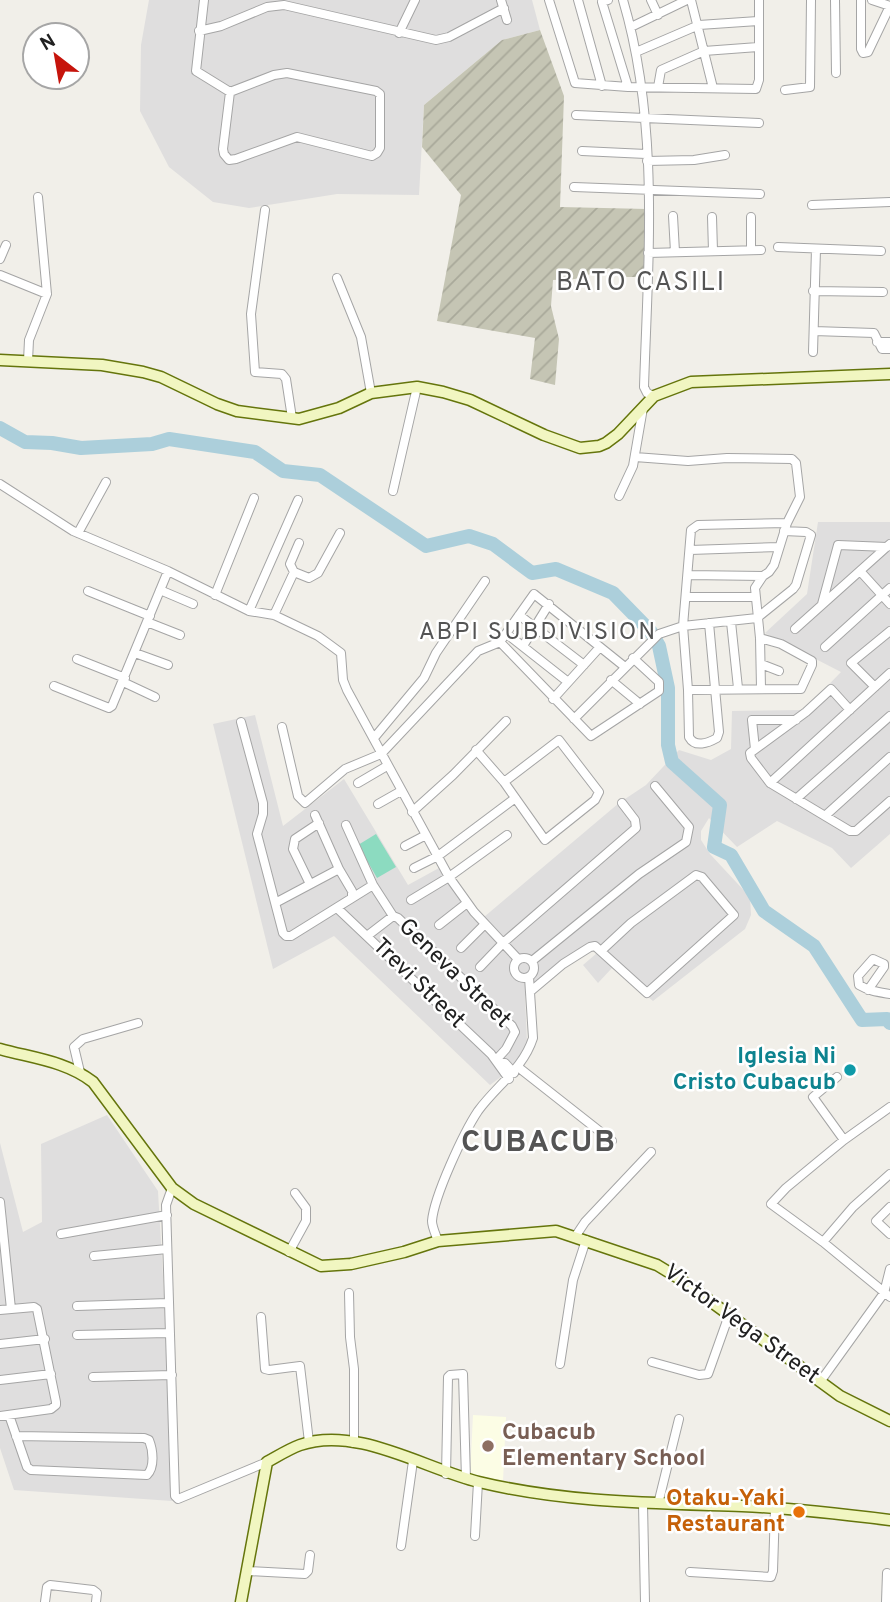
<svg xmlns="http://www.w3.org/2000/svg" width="890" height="1602" viewBox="0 0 890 1602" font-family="Overpass,sans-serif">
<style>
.residential{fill:#dfdede}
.education{fill:#fcfde5}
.construction{fill:url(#construction-furrows)}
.pitch{fill:#8cdbc0}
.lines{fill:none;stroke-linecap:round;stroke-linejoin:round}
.river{stroke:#accfdb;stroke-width:14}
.street-casing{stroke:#a5a5a5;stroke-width:10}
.secondary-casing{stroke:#65750c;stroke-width:13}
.street{stroke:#fff;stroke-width:8}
.secondary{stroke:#f1f6c1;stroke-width:10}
.culture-dot{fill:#0f9aa8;stroke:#fff;stroke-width:2.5}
.education-dot{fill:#8d6e63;stroke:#fff;stroke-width:2.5}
.food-dot{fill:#e8710a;stroke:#fff;stroke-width:2.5}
.labels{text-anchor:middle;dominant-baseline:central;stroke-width:5;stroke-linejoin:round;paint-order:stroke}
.street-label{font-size:23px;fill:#212121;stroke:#fff}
.culture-label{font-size:23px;font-weight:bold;fill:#0d838f;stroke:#fff;text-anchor:end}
.education-label{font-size:23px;font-weight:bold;fill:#785e54;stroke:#fff;text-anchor:start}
.food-label{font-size:23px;font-weight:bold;fill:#c56008;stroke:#fff;text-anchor:end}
.neighbourhood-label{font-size:24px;letter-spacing:2px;fill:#545454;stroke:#fff}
.quarter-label{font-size:26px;letter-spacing:2px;fill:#545454;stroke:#fff}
.district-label{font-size:30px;font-weight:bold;letter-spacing:2px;fill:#545454;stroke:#fff}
</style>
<defs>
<pattern id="construction-furrows" width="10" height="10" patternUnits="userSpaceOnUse" patternTransform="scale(1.75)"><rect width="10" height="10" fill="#c5c5b4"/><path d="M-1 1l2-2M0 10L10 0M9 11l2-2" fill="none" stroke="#a9a99a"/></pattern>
</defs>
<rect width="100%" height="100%" fill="#f1efe9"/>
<path class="residential" d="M149,0h383l8,30 -38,10 -78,65 -5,90 -82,-1 -88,14 -36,-6 -44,-35 -29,-56 1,-66z
M818,522h72v312l-39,34 -19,-20 -55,-27 -40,26 -28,-29 -8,13v9l9,14 40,43 1,18 -6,14 -92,72 -41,-33 -14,15 -15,-18 14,-12 -9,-11 -50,41 -13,13 2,46 -13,25 -24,18 -156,-149 -61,33 -60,-245 42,-9 28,111 61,-47 64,106 31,-17 34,51 11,-2 135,-114 27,-18 33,-35 32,10 20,-11 1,-38 72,-1 37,-38 -76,-39 42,-39z
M107,1115l51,76 13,225 1,85 -158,-11 -14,-42v-305l23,89 19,-10 -1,-78z"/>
<path class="education" d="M473,1415l33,2 -3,64 -33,-5z"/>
<path class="construction" d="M540,30l24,66 -4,111 87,2 -3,68h-17l-18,-9 -34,11 -22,1 -2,26 8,33 -4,46 -25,-6 5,-41 -98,-17 24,-126 -39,-48 2,-42 78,-65z"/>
<path class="pitch" d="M376,834l20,33 -19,11 -19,-33z"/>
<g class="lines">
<path class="river" d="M0,428l25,14 27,1 29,5 71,-4 17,-5 86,13 28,19 37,4 106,71 43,-10 24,8 39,29 24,-4 57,24 38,39 8,14 9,42v57l4,17 48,43 -6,42 17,8 33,56 50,35 48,74 25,-1 3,4"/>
<defs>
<path id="street" d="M204,0l-8,71 34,21
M501,0l6,20
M549,0l26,83 53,4 128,2 3,-9v-80
M578,0l24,86
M608,0l-6,2 26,85
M623,0c37,125 25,259 21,387l3,6 7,3
M651,0l7,15
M691,0l22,88
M835,0l1,73
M861,0v49l2,4 5,-1 22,-46
M872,0l18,6
M631,27l56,-27
M199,31l22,-5 46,-19 17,-2 152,35 13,-3 55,-29
M399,33l16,-33
M636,52l63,-27 59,-4
M287,73l89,18 4,3v54l-3,5 -5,3 -75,-19 -61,22 -7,1 -5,-6 -1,-5 7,-57 44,-17z
M658,87l3,-17 43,-19 54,-4
M785,90l25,-3 1,-87
M576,115l183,8
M582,151l64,3
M647,161l47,-1 31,-5
M574,187l186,7
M812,205l78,-3
M265,210l-14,104 4,58 27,2 4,5 6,39
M673,216l2,36
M712,217l1,34
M751,217v33
M778,247l103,4
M648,253l113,-3
M0,259l6,-14
M0,275l47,19
M337,278l24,59 10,56
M813,291l70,1
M814,331l60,2 8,16h8
M877,342h13
M813,352l3,-103
M28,361l1,-21 18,-46 -9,-97
M635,457l53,4 39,-3 65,1 4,4 4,34 -13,26 -13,42 -5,7 -6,4 -8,12 5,50 1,50
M0,484l73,47 95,40 81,40 25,4 44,21 23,17 2,27 4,10 102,187 25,35 44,47
M393,491l24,-104
M619,496l14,-30 10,-58
M78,533l28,-51
M690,550l89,-3
M860,571l30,33
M294,572l15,6 9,-5 22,-40
M688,575l75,1
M160,590l33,14
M88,591l62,25
M215,595l39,-97
M686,597h69
M822,604l16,-59 49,2
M249,611l49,-111
M274,615l20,-43 -4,-8 9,-21
M519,615l65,50
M147,622l33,13
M731,622l7,66
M709,623l10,109 -2,6c-9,5 -22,10 -28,-1l-1,-47 -5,-64 8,-96 7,-5 89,-2
M795,629l95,-85
M507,634l61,48
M500,642l91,94 68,-45v-9l-26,-24
M523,646l26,-42
M825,647l65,-59
M135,653l33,12
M77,659l48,19
M761,664l18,7
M611,680l29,24
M123,682l32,15
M54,686l55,22 3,-2 56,-135
M875,687l-24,-24 39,-32
M688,690l113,-1 11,-24v-4l-31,-17 -21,-6
M553,699l47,-52
M850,710l-19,-21 -25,23 -56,41 1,5 19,25 80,48h6l34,-30
M574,719l85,-85 24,-8 74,-8 36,-29 3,-4 15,-50 -5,-3 -22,-1
M241,722l22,81v11l-6,20 26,99 3,3h5l82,-51
M282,727l16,69 7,7 40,-34 36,-15 97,-103 22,-9 34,-48 91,73
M374,738l50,-60 12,-25 49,-72
M755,749l-3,-29h44
M476,750l28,32 41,58 50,-40 4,-8 -40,-52 -55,42
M358,783l29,-17
M770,783l120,-110
M796,799l94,-83
M378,804l23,-13
M412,812l41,-37 53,-54
M315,815l24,54 13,22v7
M826,815l64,-58
M346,825l27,60 20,31
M405,846l21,-11
M414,868l24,-12 76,-57
M310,884l-17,-35 2,-10 24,-16
M411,900l38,-23 58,-42
M277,902l62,-33
M337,908l154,146 18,25
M439,925l28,-22
M367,936l26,-20 5,2 114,108 3,6 -9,17 -10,11
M461,948l24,-24
M514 968a10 10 0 1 1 20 0a10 10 0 1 1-20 0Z
M532,961l107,-87 47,-32 3,-15 -34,-41
M480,967l23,-24 133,-115 -1,-8 -13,-17
M868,990l16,-23v-3l-11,-5 -15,17 1,9c10,6 19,7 31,9
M531,991l32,-27 27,-17 5,-1 52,47 87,-78 -32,-38 -6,-2 -65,48 -29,27
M498,1063h7l9,10
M518,1067l94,74
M80,1072l-6,-25 9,-8 55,-16
M837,1077l-24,20 31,43
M890,1107l-46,33 -58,48 -15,16 52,38 67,55
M172,1188l-6,17 9,291 3,3 89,-37
M0,1202l11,107
M890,1207l-14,14 14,13
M61,1234l106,-19
M575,1237l10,-15 66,-70
M438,1241c-2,-6 -6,-14 -6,-20 2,-25 32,-89 46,-110 19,-26 45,-42 55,-73l-4,-61
M823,1242l30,-35 37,-33
M289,1252l17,-31v-13l-11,-15
M94,1256l73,-7
M349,1293l1,44 4,32v74
M77,1306l91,-3
M0,1310l34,-3 3,2 19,93v3l-5,4 -51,7
M261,1317l4,52 4,1 31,-4 9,76
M77,1335l91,-2
M0,1344l45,-5
M652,1362l47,13 9,-1 21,-59
M560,1364l13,-84 13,-40
M93,1377l79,-2
M0,1380l51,-6
M820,1382l64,-89 6,-24
M9,1415l18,52 4,3 116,5c8,-8 6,-25 2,-35l-5,-2 -128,-2
M446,1474l2,-97 2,-2 13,-1 3,105
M643,1504l2,98
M658,1504l21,-85
M475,1536l3,-54
M401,1546l12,-85
M248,1571l57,3 3,-3 2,-16
M690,1572l81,5 2,-6 2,-63
M45,1602l2,-15 3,-2 43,5 4,3 -1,9
M886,1602l1,-29"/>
<path id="secondary" d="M0,360l102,5 41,7 18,5 56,27 20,7 62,8 40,-11 32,-15 46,-6 26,5 27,8 74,35 36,13 19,-2 7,-3 12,-9 36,-38 37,-14 199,-8
M0,1049c32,9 66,12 93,33l79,106 22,16 127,62 30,-2 53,-12 34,-11 118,-10 101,34 23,14 160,117 50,25
M241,1602l26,-140c11,-6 22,-13 33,-17 56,-20 125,24 179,37 87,21 174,21 263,24 50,2 99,8 148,14"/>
</defs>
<use href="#street" class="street-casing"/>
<use href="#secondary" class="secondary-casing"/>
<use href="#street" class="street"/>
<use href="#secondary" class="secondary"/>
</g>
<circle class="culture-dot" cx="850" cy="1070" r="7"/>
<circle class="education-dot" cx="488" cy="1446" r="7"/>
<circle class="food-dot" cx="799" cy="1512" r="7"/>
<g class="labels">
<g class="street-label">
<text transform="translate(454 974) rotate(44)">Geneva Street</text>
<text transform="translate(418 984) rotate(44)">Trevi Street</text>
<text transform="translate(741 1325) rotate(36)">Victor Vega Street</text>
</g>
<g class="culture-label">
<text x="836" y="1057">Iglesia Ni<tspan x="836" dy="26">Cristo Cubacub</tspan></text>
</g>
<g class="education-label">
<text x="502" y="1433">Cubacub<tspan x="502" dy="26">Elementary School</tspan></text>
</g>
<g class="food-label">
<text x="785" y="1499">Otaku-Yaki<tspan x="785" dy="26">Restaurant</tspan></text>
</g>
<g class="neighbourhood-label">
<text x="538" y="633">ABPI SUBDIVISION</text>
</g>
<g class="quarter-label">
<text x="641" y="283">BATO CASILI</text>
</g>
<g class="district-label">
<text x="539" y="1143">CUBACUB</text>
</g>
</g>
<g transform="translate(56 56) rotate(329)"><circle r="33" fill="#ffffff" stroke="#a6a6a6" stroke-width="2"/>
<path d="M0-5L12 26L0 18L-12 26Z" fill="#c6140c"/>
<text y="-10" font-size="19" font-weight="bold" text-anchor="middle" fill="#212121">N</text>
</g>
</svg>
